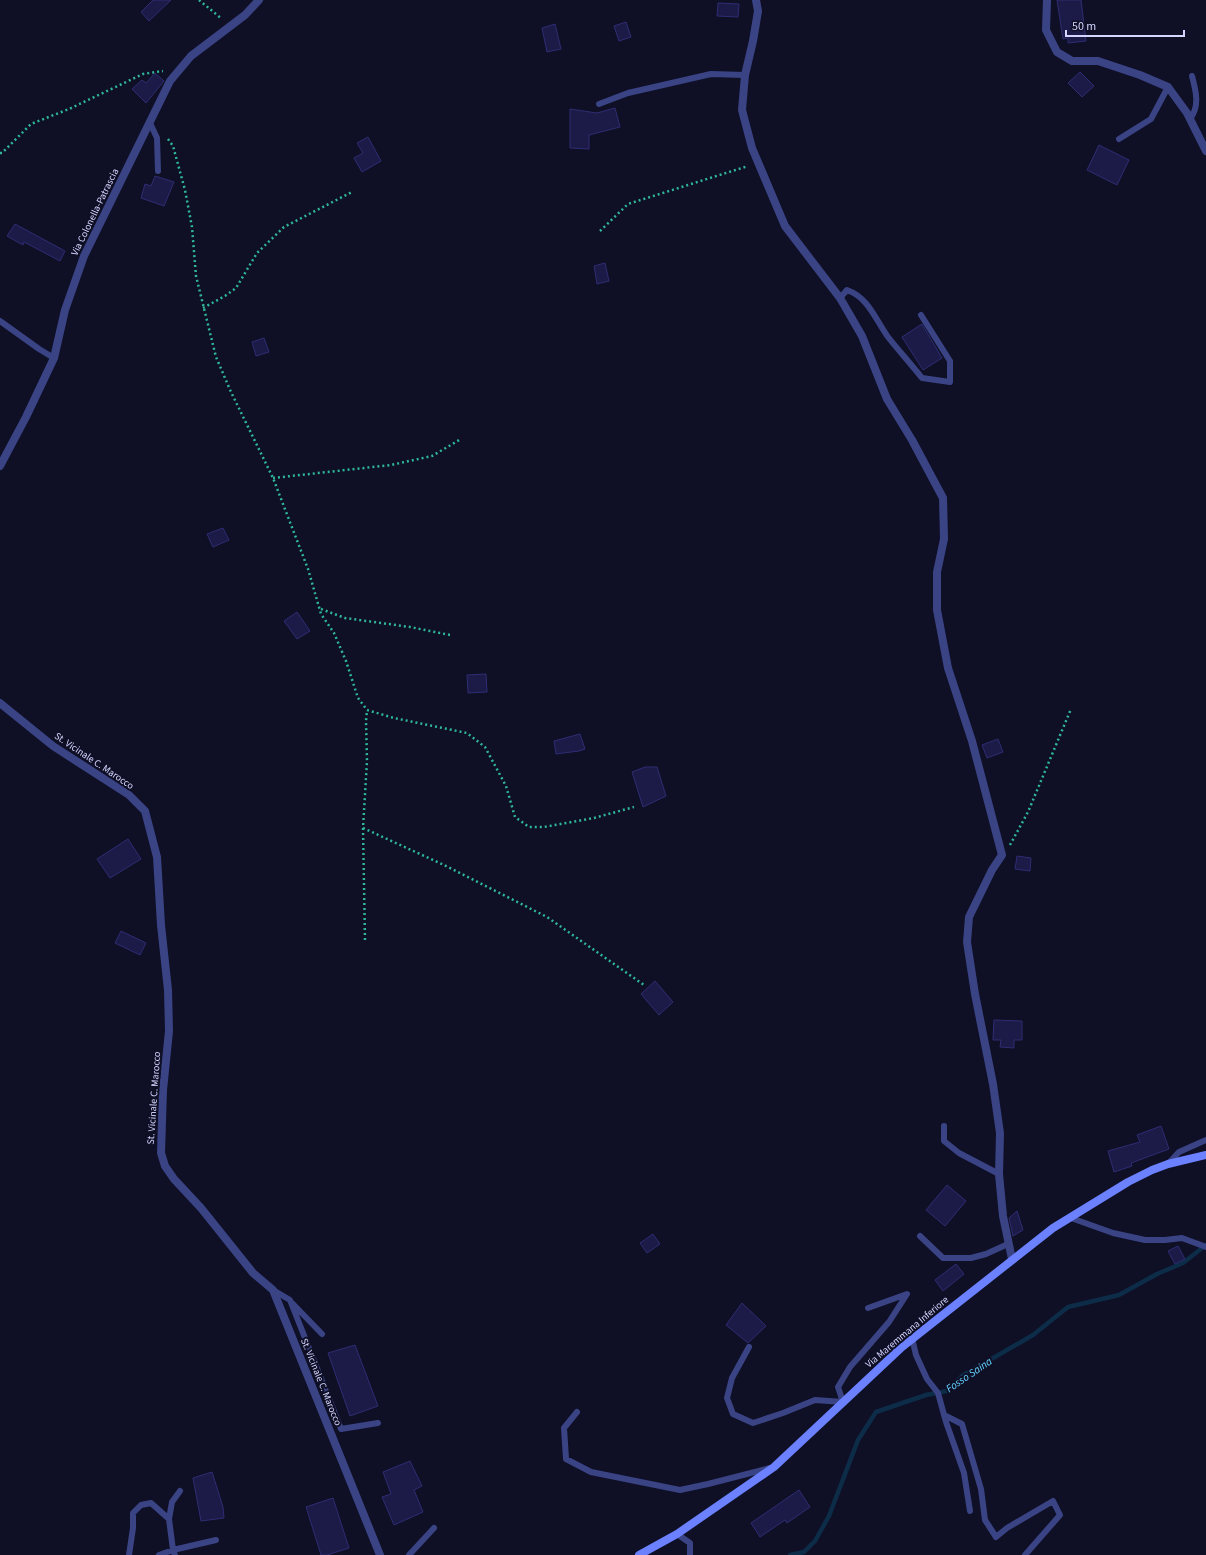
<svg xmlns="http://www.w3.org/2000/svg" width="1206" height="1555" viewBox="0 0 1206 1555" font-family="'Source Sans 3',sans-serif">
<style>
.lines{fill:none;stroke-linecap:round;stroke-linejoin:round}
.stream{stroke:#0c2c48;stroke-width:4.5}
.building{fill:#1c1b47;stroke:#2e2d73}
.path{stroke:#2eb897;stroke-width:2.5;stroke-dasharray:2 3;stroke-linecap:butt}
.service{stroke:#3a4485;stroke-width:6}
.minor{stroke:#3a4485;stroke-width:8}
.secondary{stroke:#6b81ff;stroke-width:8}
.labels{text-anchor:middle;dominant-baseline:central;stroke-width:4;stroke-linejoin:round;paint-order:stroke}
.street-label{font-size:10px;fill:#d4d6ff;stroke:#0f0f26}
.water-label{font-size:11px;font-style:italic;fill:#62d2ff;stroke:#0f0f26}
</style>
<rect width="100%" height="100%" fill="#0f0f26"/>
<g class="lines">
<path class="stream" d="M790,1555l14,-3 11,-11 14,-25 29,-76 18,-28 50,-17 21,-4 15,-15 71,-41 35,-28 51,-12 38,-21 26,-11 23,-18"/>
</g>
<path class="building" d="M153,0h18l-22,21 -8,-9z
M1057,0h24l5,41 -18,2v-5l-5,1z
M718,3l21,1 -1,13 -21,-1z
M626,22l5,15 -12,4 -5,-15z
M555,24l6,25 -14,3 -5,-24z
M1080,72l14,14 -12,11 -14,-14z
M155,73l9,8 -18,22 -14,-14 10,-9 4,3z
M615,108l5,19 -31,8v14l-19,-1v-39l27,4z
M368,137l13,24 -19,11 -8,-14 9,-5 -6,-10z
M1099,145l30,15 -12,25 -30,-15z
M155,176l19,6 -10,24 -23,-8 4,-14 6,2z
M15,224l50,27 -5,10 -36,-19 -1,3 -16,-9z
M605,263l4,18 -12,3 -3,-18z
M922,324l20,34 -19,12 -21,-33z
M264,338l5,14 -13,4 -4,-14z
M223,528l6,12 -16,7 -6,-13z
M297,612l13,19 -13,8 -13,-18z
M486,674l1,18 -19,1 -1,-18z
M580,734l5,15 -6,2 -23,3 -2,-13z
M998,739l5,13 -16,6 -5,-13z
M645,767h12l9,29 -23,11 -11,-35z
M128,839l13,20 -31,19 -13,-19z
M1017,856l14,2 -1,13 -15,-2z
M121,931l25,12 -6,12 -25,-12z
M655,981l18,21 -14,13 -18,-21z
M994,1020l28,1v19h-8v8l-14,-1 1,-7h-8z
M1161,1126l8,23 -38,14 1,3 -18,6 -6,-21 32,-9 -3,-7z
M947,1185l19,16 -21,25 -19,-16z
M1017,1211l6,19 -10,6 -4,-18z
M653,1234l7,10 -13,9 -7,-10z
M1178,1246l7,13 -10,5 -7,-13z
M956,1264l8,10 -21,17 -8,-11z
M742,1303l24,23 -18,17 -22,-18z
M355,1345l23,61 -28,10 -22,-63z
M410,1461l12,25 -8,4 9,22 -29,13 -12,-28 9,-3 -8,-22z
M212,1472l11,35 1,11 -23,3 -8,-43z
M799,1490l11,17 -23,16 -2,-3 -25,17 -9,-14z
M333,1498l16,50 -22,7h-6l-15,-48z"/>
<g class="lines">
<path class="path" d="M199,0l23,19
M168,139l5,7 12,44 7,37 4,49 20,81 15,35 42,86 35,91 13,45 13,19 12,28 12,37 9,12 27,8 73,15 18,14 21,39 9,31 14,10h15l50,-9 40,-11
M0,153h2l29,-29 38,-15 74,-35 20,-3
M600,231l28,-27 120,-38
M203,308l22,-12 11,-8 21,-35 27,-26 68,-35
M273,478l118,-13 41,-9 29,-17
M321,609l24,9 65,9 40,8
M363,828l81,37 103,52 97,68
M1010,845l18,-33 43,-103
M365,940l-2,-112 4,-67 -1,-40 1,-11"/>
<path class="service" d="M599,104l29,-11 83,-19 34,1
M1190,119c10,-13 6,-28 2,-43
M150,123l7,15 1,33
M1119,139l32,-20 17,-32
M840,298l7,-8c22,8 28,29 41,47 11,14 23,27 34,41l28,4v-21l-29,-46
M0,321l39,28 15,9
M944,1126v15l15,12 40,21
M1168,1164l11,-12 27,-12
M1071,1218l42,15 32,7h20l17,-2 24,9
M920,1236l23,22h28l15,-4 22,-10
M273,1290l17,10 51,129 37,-6
M292,1303l30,31
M912,1338l4,17 11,24 11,14 8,29 18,51 6,38
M749,1347l-17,31 -5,20 6,16 20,9 30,-10 32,-13 28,2 -5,-15 12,-20 39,-45 18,-28 -39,14
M577,1412l-13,16 2,31 25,13 89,18 28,-6 62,-16
M944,1415l18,9 19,65 4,31 11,17 11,-9 46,-27 7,14 -35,40
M169,1519l3,-17 8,-11
M677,1534l13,9v12
M129,1555l4,-27v-15l8,-8 10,-2 18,16 4,31 43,-10
M159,1555l14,-5 2,5
M409,1555l25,-27"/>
<path class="minor" d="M756,0l2,11 -5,30 -8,34 -3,35 10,38 33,78 55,72 22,38 25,63 25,41 31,58 1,41 -7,33v38l11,58 24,73 30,114 -10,15 -23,47 -2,25 8,52 18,90 7,49 -1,41 4,42 9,43
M1047,0l-1,30 11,22 15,9h26l42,14 28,12 19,26 19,38
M0,466l26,-49 28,-59 11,-48 19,-54 86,-175 21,-25 54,-41 14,-15
M0,703l53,43 76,49 16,16 12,46 4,68 7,65 1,41 -6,59 -2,63 4,13 9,13 27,29 52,65 20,17 107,265"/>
<path class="secondary" d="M639,1555l38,-21 97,-67 128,-120 151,-119 75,-46 24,-12 16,-6 38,-9"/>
</g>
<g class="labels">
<g class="street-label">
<text transform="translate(95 212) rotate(-64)">Via Colonella-Patrascia</text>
<text transform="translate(94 761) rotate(34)">St. Vicinale C. Marocco</text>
<text transform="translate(154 1098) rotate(-86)">St. Vicinale C. Marocco</text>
<text transform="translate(907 1332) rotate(-40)">Via Maremmana Inferiore</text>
<text transform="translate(321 1382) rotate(68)">St. Vicinale C. Marocco</text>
</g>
<g class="water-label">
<text transform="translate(969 1375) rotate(-34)">Fosso Saina</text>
</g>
</g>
<path d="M1066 30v6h118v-6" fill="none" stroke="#d4d6ff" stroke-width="2"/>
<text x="1072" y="30" font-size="12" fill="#d4d6ff" stroke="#0f0f26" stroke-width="3" paint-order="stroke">50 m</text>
</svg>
